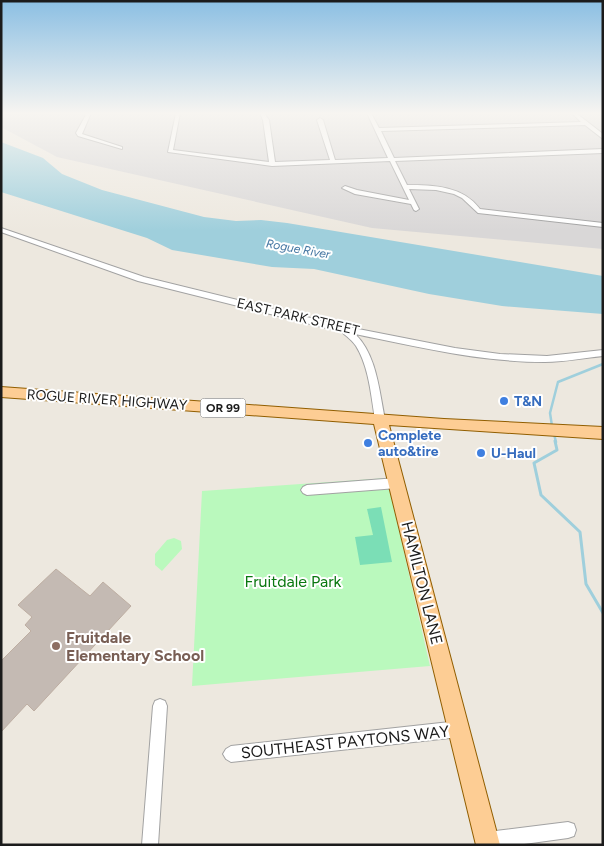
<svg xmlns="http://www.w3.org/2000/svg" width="604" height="846" viewBox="0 0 604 846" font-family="Figtree,sans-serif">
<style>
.residential{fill:#d9d7d7}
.park{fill:#baf9bd}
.pitch{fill:#7bdeb6}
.water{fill:#9fcfdc}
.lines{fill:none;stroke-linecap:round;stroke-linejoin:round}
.stream-far1{stroke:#9fcfdc;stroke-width:2.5}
.stream{stroke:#9fcfdc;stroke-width:3}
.building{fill:#c4bab3;stroke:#beaea2}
.minor-casing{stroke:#a2a2a2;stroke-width:2}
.major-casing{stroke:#915e00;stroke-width:2}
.minor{fill:#fff;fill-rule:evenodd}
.major{fill:#fdcd94;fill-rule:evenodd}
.shop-dot{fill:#3f7fe0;stroke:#fff;stroke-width:2}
.education-dot{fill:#8d6e63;stroke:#fff;stroke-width:2}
.labels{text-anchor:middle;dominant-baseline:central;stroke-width:4;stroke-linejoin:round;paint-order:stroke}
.far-water-label{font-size:12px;font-style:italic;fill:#4476a2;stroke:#fff}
.shield{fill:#fff;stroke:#5f5f5f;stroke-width:1}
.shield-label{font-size:12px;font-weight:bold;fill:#1b1b1b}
.street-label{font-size:14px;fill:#1b1b1b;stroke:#fff}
.shop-label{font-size:14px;font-weight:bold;fill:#366cbe;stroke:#fff;text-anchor:start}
.near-park-label{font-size:16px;fill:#0a7810;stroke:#fff}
.near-street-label{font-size:16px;fill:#1b1b1b;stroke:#fff}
.near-education-label{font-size:16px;font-weight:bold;fill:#785e54;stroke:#fff;text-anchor:start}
</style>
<rect width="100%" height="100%" fill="#ede8df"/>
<path class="residential" d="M1,113h602v136l-231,-21 -315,-71 -56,-30z"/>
<path class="park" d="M387,478l43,188 -238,20 10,-195z
M174,538l7,3 1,8 -20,22 -7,-6v-11l12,-14z"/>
<path class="pitch" d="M381,507l11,55 -32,3 -5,-28 18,-2 -6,-26z"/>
<path class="water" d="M1,142l42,16 19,16 40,16 102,27 32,4 25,-1 26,3 316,53v38l-101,-8 -73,-12 -115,-25 -42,-2 -100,-17 -25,-12 -146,-46z"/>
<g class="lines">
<path class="stream-far1" d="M552,426l-2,-13 8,-31 45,-18
M554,434l2,8"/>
<path class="stream" d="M555,441l2,9 -23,13 7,32 39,37 6,52 17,29"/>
</g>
<path class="building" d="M56,569l34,27 13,-14 28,24 -97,105 -7,-7 -26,28v-71l30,-30 -6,-6 7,-8 -14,-12z"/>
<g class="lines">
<defs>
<path id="minor" d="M87,113h4l-9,21 40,13v2l-44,-13 -2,-3z
M176,113h4l-7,37 96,12 -6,-42 -3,-7h4l5,7 6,42 55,-2 -13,-40 3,-2 3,2 12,40 53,-2 -21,-45h4l8,15 202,-6 -9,-9h4l27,21v5l-18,-14 -204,6 13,27 209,-9v4l-208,8 12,24c27,0 56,1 73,24l123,14v4l-125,-14 -16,-15 -8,-4 -18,-4 -27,-1 10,20 -3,2 -2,-1 -3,-6 -56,-10 -13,-6 3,-2 12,4 52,10 -19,-39 -118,5 -104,-14z
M1,228l143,49 199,49 112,22 45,6 47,2 56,-6v6c-19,2 -39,6 -58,6 -64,0 -127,-15 -190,-28 22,21 24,57 30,85l-1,3h-8l-1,-3c-4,-24 -6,-52 -19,-73 -4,-6 -9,-9 -14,-14l-204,-51 -137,-49z
M397,478l4,2 1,3 -1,3 -4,2 -90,7 -4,-2 -2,-3 2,-3 4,-2z
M160,699l5,2 2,5 -9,139h-16l11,-139 2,-5z
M459,721l5,3 3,5 -3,5 -5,3 -228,25 -5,-3 -3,-5 3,-5 5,-3z
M568,822l6,2 2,6 -2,6 -6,2 -51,7h-36l-2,-5 2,-6 6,-2z"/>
<path id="major" d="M1,387l443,32 159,8v12l-214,-14 111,420h-24l-102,-421 -373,-27z"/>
</defs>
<use href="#minor" class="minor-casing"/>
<use href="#major" class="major-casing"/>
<use href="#minor" class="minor"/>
<use href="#major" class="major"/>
</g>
<linearGradient id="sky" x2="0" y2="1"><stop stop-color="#8bbfe3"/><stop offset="0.49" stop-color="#f7f5f1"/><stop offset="1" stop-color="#f7f5f1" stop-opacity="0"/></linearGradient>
<rect width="604" height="231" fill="url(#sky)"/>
<g class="shop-dot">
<circle cx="504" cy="401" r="5"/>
<circle cx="368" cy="443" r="5"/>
<circle cx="481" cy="453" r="5"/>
</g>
<circle class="education-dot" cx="56" cy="646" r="5"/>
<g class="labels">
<g class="far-water-label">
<text transform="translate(298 249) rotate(10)">Rogue River</text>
</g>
<rect class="shield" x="200.5" y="398.5" width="45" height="19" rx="4"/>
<g class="shield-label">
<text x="223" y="408">OR 99</text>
</g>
<g class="street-label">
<text transform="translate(298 317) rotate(13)">EAST PARK STREET</text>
<text transform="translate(107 400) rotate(4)">ROGUE RIVER HIGHWAY</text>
</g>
<g class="shop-label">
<text x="514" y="401">T&amp;N</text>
<text x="378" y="435">Complete<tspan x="378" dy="16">auto&amp;tire</tspan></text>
<text x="491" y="453">U-Haul</text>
</g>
<g class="near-park-label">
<text x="293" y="581">Fruitdale Park</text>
</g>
<g class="near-street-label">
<text transform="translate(422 583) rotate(76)">HAMILTON LANE</text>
<text transform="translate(345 742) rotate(-6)">SOUTHEAST PAYTONS WAY</text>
</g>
<g class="near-education-label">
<text x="66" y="637">Fruitdale<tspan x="66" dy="18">Elementary School</tspan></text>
</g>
</g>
<rect width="604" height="846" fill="none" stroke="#1b1b1b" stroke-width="5"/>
</svg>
